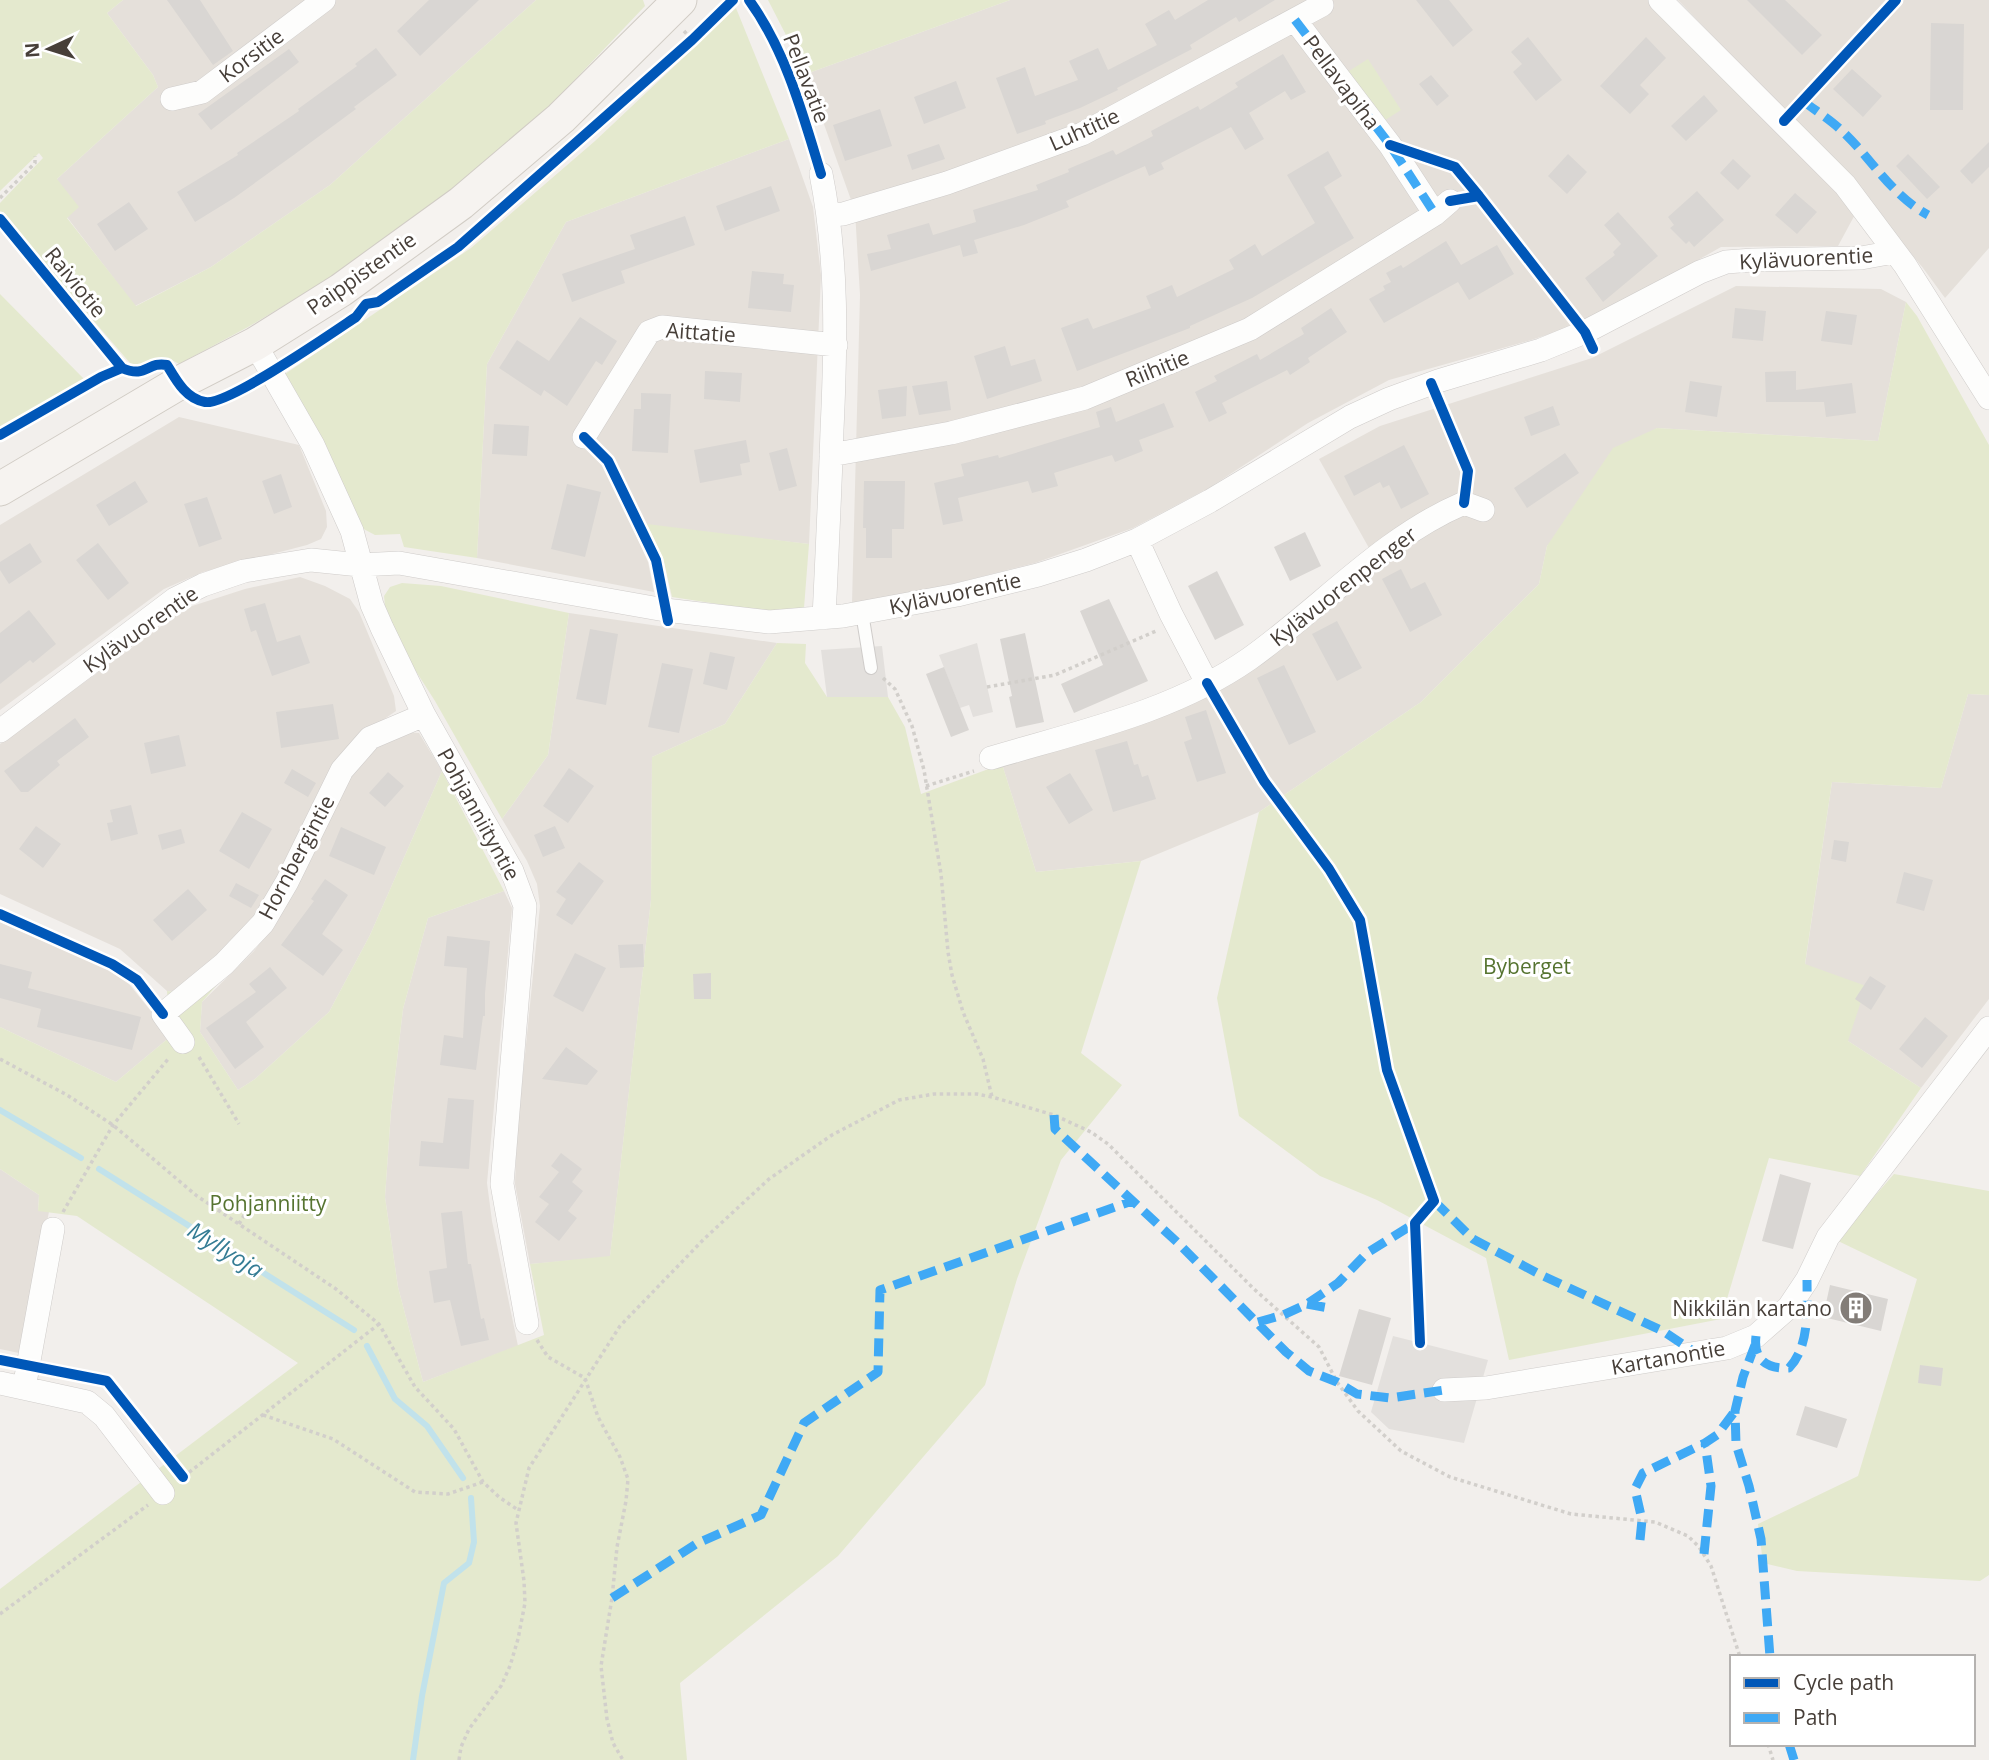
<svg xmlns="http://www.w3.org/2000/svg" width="1989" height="1760" viewBox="0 0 1989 1760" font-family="'Open Sans',sans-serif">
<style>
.residential{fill:#e5e0da}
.green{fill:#e4e9ce}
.parking{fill:#e3e0dd}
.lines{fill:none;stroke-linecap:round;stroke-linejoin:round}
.stream{stroke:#c1e2eb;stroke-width:6}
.building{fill:#d9d6d3}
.lane-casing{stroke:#cfccca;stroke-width:14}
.street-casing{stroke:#cfccca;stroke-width:24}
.secondary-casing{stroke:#d1ccc5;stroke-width:35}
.path{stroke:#d2cfcb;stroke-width:3.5;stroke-dasharray:3.5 3.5;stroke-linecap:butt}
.lane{stroke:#fdfdfc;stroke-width:12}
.street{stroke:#fdfdfc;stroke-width:23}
.secondary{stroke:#f6f3f0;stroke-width:33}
.quiet{stroke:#3fa9f5;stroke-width:9;stroke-dasharray:18 9;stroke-linecap:butt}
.cycleway-casing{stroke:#fff;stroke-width:15}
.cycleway{stroke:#0057b8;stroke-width:10}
.labels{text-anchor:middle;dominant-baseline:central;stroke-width:6;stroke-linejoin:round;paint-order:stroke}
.street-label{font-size:21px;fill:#473f39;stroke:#fff}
.park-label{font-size:21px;fill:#567430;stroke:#fff}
.poi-label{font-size:21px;fill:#473f39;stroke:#fff;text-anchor:end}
.water-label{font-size:23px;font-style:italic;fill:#347c94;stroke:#fff}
</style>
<rect width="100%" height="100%" fill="#f2efec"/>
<path class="residential" d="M123,0h413l-206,185 -119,82 -76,39 -68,-89 -10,-38 101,-92 -5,-12 -46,-62z
M1010,0h642l206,209 -20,37 -117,1 -129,73 -64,21 -139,39 -81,43 -99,65 -76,40 -98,35 -103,26 -80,14 8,-308 -5,-84 -49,-137z
M1678,0h311v248l-44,50 -22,-30 -77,-93z
M789,139l24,68 8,68 -12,269 -178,-20 17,38 6,30 -177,-34 10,-194 79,-142z
M1736,286l145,3 25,13 -28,139 -221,-13 -110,118 -8,38 -118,118 -162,110 -118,49 -105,11 -34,-108 147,-46 229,-154 -59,-105 61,-33 212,-68z
M179,417l120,28 27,66 1,16 -6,12 -14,6 -104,27 -39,17 -164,121v-185z
M300,577l25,9 25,13 9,13 35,84 2,15 -32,22 -105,182 -43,44 -39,33 -10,-1 -47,-42 -120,-55v-150l186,-136 59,-19z
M569,613l208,30 -52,81 -73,33 -1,143 -41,357 -80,7 -15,-80 2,-50 23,-228 -3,-22 -10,-23 -25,-42 46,-64z
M1968,694l21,1v304l-68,89 -73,-47 -43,-76 27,-183 109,6z
M403,732l16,1 23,38 -72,164 -41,77 -74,67 -17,11 -38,-58 2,-30 52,-51 29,-40 66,-132 17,-21 16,-15z
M504,891l8,17 -25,275 5,38 26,125 -95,36 -25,-95 -13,-90 6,-86 12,-102 25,-91z
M0,922l107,47 22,15 42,52 -55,46 -116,-55z
M0,1169l39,26 -1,15 11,2 -30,141 -19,-4z"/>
<path class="green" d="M0,0h123l-16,13 46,62 5,12 -101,92 22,28 -12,11 69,88 75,-39 119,-82 206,-185h107l2,6 -97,102 -99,84 -116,84 -85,51 -69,37c-17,-11 -26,-5 -42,2l-7,-3 -130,-151v-9l43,-45 -4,-5 -39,38z
M768,0h242l-204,74z
M736,8l53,131 -223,83 -79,142 -10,194 -73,-11 -4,-13 -25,1 -17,-9 -73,-152 186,-126 124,-107z
M1368,59l33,51 -19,12 -33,-51z
M0,294l84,85 -84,50z
M1906,302l11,14 72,129v250l-21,-1 -27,94 -109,-6 -27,182 61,22 -18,55 73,47 -61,88 -91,-18 -48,161 -212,41 -23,-102 -109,-58 -57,-24 -81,-60 -22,-118 42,-186 162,-110 118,-118 8,-38 66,-98 44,-20 221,13z
M647,524l162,20 -5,64 -33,4 -99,-15 -9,-39z
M402,583l39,3 128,27 -21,142 -46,64 -67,-118 -48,-75 -3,-30 6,-9z
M777,643l29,1 -1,19 22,34h61l17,30 16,67 81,-30 34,108 105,-11 -60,192 41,32 -61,75 -44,119 -32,106 -147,171 -158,127 7,77h-687v-171l298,-226 -221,-147 -39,-5 1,-16 -39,-26v-142l116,55 55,-46 -4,-45 10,1 14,-11 25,5 -14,16 -2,30 38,58 17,-11 74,-67 41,-77 72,-164 62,120 -76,27 -25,91 -12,102 -6,86 13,90 25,95 121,-47 -14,-71 80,-8 41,-356 1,-143 73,-33z
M1894,1174l95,17v384l-9,6 -183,-10 -34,-8 -5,-39 100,-48 59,-197 -81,-39z"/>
<path class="parking" d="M977,643l16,69 -20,5 -4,-12 -9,3 -21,-53z
M882,646l6,51h-61l-6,-47z
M1393,1336l95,24 -24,83 -75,-14 -18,-17z"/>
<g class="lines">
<path class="stream" d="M0,1110l81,48
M99,1169l255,161
M367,1346l28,53 32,27 36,52
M413,1760l9,-64 22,-113 25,-20 5,-21 -3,-44"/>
</g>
<path class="building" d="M167,0h33l33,51 -20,14z
M429,0h50l-59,56 -23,-25z
M1208,0h67l-36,22 -3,-5 -46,28 2,4 -75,39 1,2 -38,18 -35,13 1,3 -29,10 -21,-56 29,-11 10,29 43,-16 -9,-19 29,-13 10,22 49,-25 -12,-21 24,-14 6,10z
M1416,0h33l24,30 -20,17z
M1747,0h38l37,35 -20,20z
M1931,23l33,1 -1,86h-33z
M1528,37l34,43 -26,21 -23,-29 9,-8 -11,-12z
M1646,37l20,21 -26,27 9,9 -19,20 -30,-28z
M376,48l21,27 -43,32 2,2 -61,45 -61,44 -39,24 -18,-30 61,-37 -1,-2 62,-42 -1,-2 59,-43 -2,-2z
M289,49l10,13 -88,68 -13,-16z
M1283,54l23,38 -15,8 -6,-9 -36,22 15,26 -19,11 -14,-23 -70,36 3,6 -15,7 -4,-10 -79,35 3,6 -45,18 -50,15 4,13 -15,4 -3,-12 -89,26 -4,-17 24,-5 -4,-14 42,-12 4,12 43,-13 -3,-12 65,-20 -2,-5 33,-13 -1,-3 45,-19 3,5 37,-19 -2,-5 47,-25 2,4 38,-23 -3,-4z
M1852,69l30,27 -19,21 -30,-28z
M1431,75l18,21 -12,10 -18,-22z
M956,81l10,27 -42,16 -10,-27z
M1704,95l14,16 -32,30 -15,-15z
M880,109l12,37 -47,15 -12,-36z
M1989,142v25l-17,17 -12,-13z
M939,144l6,15 -33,11 -5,-15z
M1328,151l14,25 -18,11 30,51 -102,60 -62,28v2l-113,43 -16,-43 27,-10 5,11 58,-21 -5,-12 26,-11 5,12 57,-28 -5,-9 26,-16 7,12 53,-33 -28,-48z
M1568,154l19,18 -20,22 -19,-18z
M1908,154l32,33 -13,12 -31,-33z
M1733,159l18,17 -13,14 -18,-17z
M771,186l9,25 -55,20 -9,-25z
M1697,191l27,29 -30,27 -5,-6 -3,3 -16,-16 4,-3 -6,-8z
M1795,193l22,19 -20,22 -22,-19z
M129,202l19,27 -33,22 -18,-27z
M1618,212l40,44 -55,46 -18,-24 30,-23 -2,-3 8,-8 -17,-19z
M685,216l10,29 -74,26 4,12 -53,19 -10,-28 73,-25 -5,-14z
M1446,241l15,24 36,-20 17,29 -45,26 -11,-18 -74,41 -15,-24 16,-9 -2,-4 8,-4 -5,-9 15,-8 2,3z
M752,271l32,3 -1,10 11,1 -3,27 -43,-4z
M1331,308l16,24 -39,26 2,4 -20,13 -3,-5 -65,33 5,10 -18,9 -14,-30 22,-11 -3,-5 43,-22 3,6 44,-26 -3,-6z
M1735,308l31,3 -3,30 -31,-3z
M1826,311l31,4 -5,30 -31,-4z
M580,317l37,24 -15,24 -6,-4 -29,45 -23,-16 -3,6 -42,-28 18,-28 32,21z
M1005,346l6,20 24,-7 7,22 -55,18 -13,-43z
M705,371l37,2 -2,29 -36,-3z
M1796,371v19l56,-7 4,30 -30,4 -2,-15h-58l-1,-30z
M947,381l4,29 -32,5 -7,-29z
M1690,381l32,5 -5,31 -32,-5z
M907,386l-1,30 -24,3 -4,-29z
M641,393l30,1 -3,59 -36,-2 2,-42h7z
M1164,403l10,24 -35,13 4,11 -28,11 -3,-7 -58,18 4,13 -26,7 -4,-12 -70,17 5,23 -20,4 -9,-42 30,-7 -3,-12 37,-9 1,3 101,-31 -4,-15 15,-5 5,15z
M1553,406l7,19 -29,11 -7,-19z
M494,424l35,2 -2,30 -35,-2z
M746,440l4,22 -10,2 2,11 -42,8 -6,-33z
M1404,445l25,49 -28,15 -12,-24 -6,3 -3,-6 -26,14 -10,-20z
M787,448l10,38 -18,5 -10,-38z
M1565,453l14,20 -52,35 -13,-20z
M281,474l11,33 -18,7 -12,-33z
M135,481l13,21 -39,24 -13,-21z
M864,481h41l-1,48h-12v29h-26v-30h-3z
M567,484l34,8 -16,65 -34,-8z
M207,497l15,42 -23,8 -15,-43z
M1305,532l16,34 -31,15 -16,-34z
M30,543l12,19 -33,22 -9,-14v-8z
M98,543l31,40 -21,17 -32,-40z
M1401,569l10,20 14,-7 17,33 -32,17 -28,-53z
M1217,571l27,54 -29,15 -27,-54z
M1109,599l39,82 -74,32 -13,-29 42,-19 -23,-54z
M265,603l12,39 23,-7 10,28 -38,13 -16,-46 -5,2 -7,-23z
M29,610l27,34 -23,19 -3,-3 -30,24v-51z
M1337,621l25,47 -25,13 -25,-47z
M590,629l28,5 -12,71 -30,-6z
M1025,633l19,89 -28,6 -7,-31 3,-1 -12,-57z
M710,652l25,5 -8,33 -24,-6z
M662,663l31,6 -14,64 -31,-6z
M1284,665l32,67 -27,13 -32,-67z
M944,667l25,63 -18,7 -25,-63z
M333,704l6,35 -58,9 -5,-36z
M1206,710l20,63 -29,9 -13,-40 8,-3 -7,-22z
M75,718l14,19 -32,24 3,4 -32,27h-7l-17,-21z
M179,735l7,31 -35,8 -7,-31z
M1127,741l7,24 4,-1 4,13 6,-2 8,24 -43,13 -18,-62z
M569,768l25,18 -26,37 -25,-17z
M292,769l24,14 -8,14 -24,-14z
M388,772l16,14 -19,21 -16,-14z
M1070,773l23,37 -24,14 -23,-37z
M131,805l7,29 -27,7 -4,-18 6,-1 -3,-12z
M242,812l30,17 -23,40 -30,-18z
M36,826l25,18 -18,24 -24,-19z
M555,826l10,22 -22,9 -9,-22z
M341,827l45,20 -12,28 -45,-19z
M181,829l4,14 -23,7 -4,-15z
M1834,840l15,2 -3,20 -15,-3z
M579,862l25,19 -32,44 -16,-10 10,-16 -10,-7z
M1904,872l29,8 -9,31 -28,-8z
M325,879l23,16 -26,39 21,16 -20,26 -42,-31 33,-44 -3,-2z
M236,883l23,12 -8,13 -22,-12z
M188,889l19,21 -35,31 -19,-21z
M447,936l43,5 -5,52v23h-2l-7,54 -36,-5 4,-30 19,3 4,-70 -23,-2z
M643,944l1,23 -24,1 -2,-23z
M575,953l31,15 -23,44 -30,-16z
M0,964l32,8 -4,16 113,29 -9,33 -95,-23 4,-18 -41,-11z
M270,967l17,21 -41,34 18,25 -29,22 -29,-41 50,-36 -7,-8z
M711,973v26h-17l-1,-25z
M1870,976l16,10 -15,24 -16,-11z
M1925,1017l23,19 -26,32 -23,-19z
M566,1047l32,24 -11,14 -45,-6z
M448,1098l26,2 -5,69 -50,-3 2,-25 22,2z
M561,1153l21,16 -10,13 11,9 -15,20 9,7 -18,23 -24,-19 14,-18 -10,-7 20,-25 -8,-6z
M1780,1174l31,9 -18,66 -31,-8z
M462,1211l6,53h3l10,55 3,-1 5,22 -28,6 -11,-46 -16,3 -5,-32 18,-3 -6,-55z
M1830,1285l58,14 -7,32 -58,-14z
M1359,1309l32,9 -19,67 -33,-9z
M1920,1365l23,3 -2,18 -23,-3z
M1805,1406l42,13 -10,29 -41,-13z"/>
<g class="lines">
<defs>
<path id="lane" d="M862,613l9,55"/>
<path id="street" d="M1660,0l185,185 60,80 84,133
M1295,20l95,125 45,69
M172,99l30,-7 122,-92
M821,174c17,85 15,170 11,256 -2,63 -5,125 -8,188
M829,215l14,-1 104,-31 135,-49 240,-129 -4,-5
M255,344l58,101 39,86 20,74 10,23 42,87 88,156 13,35 -23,278 25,139
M584,437l65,-105 13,-5 174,18
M831,455l120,-22 134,-35 165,-69 185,-115 15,-13
M1137,540l34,74 36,69
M0,731l175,-132 28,-14 41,-14 67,-11 49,5 39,-2 266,47 104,12 74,-6 114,-21 81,-20 48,-15 51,-20 73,-39 140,-84 39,-18 49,-18 103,-31 44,-18 115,-60 26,-10 27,-2 108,-2 33,-6
M991,758c87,-26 182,-46 258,-99 72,-51 133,-121 215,-156l19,7
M183,1042l-20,-28 61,-50 39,-41 24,-41 55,-112 28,-32 54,-23
M0,1383l87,19 17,14 59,77
M24,1388l29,-159
M1444,1390l42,-2 241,-40 29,-12 33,-29 18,-27 21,-43 161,-209"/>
<path id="secondary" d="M0,489l179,-106 76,-39 86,-54 120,-87 100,-85 119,-118"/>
</defs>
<use href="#lane" class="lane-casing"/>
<use href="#street" class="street-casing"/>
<use href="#secondary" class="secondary-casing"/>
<path class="path" d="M684,31l8,9
M0,198l35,-35v-7
M883,678l12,11 17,37 12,44 17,104 7,78 4,23 11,37 20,47 9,38
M987,687l68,-12 101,-44
M926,786l48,-15
M199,1057l40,67
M0,1059l67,36 46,30 84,71 139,93 43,35 36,63 39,42 29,53 16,15 19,13
M63,1212l50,-87 56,-67
M239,1224l9,-15
M537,1340l11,17 37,21 13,39 22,40 8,22 -2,22 -9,46 -5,51 -11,68 6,53 6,24 10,17
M263,1415l70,24 82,53 33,2 35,-12
M178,1481l201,-157
M0,1614l148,-109
M1768,1744l5,16
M459,1760l2,-13 8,-18 32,-43 9,-20 8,-27 7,-36 -1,-22 -8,-58 13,-55 91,-142 84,-87 65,-60 63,-44 67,-35 35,-6h43l15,3 62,18 37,17 17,12 146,145 65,58 18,35 21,29 43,40 49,26 121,37 84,8 33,14 11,11 12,19 29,91"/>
<use href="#lane" class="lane"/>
<use href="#street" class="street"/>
<use href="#secondary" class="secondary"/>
<path class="quiet" d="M1295,20l95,125 45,69
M1803,101c13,10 28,19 39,30 30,28 49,64 86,84
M1054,1115l1,14 123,114 108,109 23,19 28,11 20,12 33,4 54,-8
M1434,1201l39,38 68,36 122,56 33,22
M1307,1304l22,4
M1258,1322l25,-7 24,-11 31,-21 29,-30 48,-30
M1756,1336c-3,24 11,33 33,32 21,-22 18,-60 18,-88
M1755,1345l-12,32 -8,34 1,33 13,42 12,53 9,118
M1640,1540l2,-20 -7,-31 8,-16 62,-30 12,-8 18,-24
M1704,1554l7,-68 -6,-43
M612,1598l84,-54 65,-29 43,-92 74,-51 2,-82 252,-89
M1789,1744l5,16"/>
<defs>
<path id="cycleway" d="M749,0c37,51 54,115 72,174
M1784,121l112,-121
M1390,145l65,22 24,29
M1450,201l29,-5 106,136 8,17
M0,219l122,149
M1431,383l37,88 -4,32
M0,435l101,-58 21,-9c25,11 25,-7 45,-3 9,15 19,34 38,37 22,4 127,-69 151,-85l10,-13 12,-2 80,-55 234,-207 41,-40
M584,437l24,24 48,99 12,61
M1207,683l57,98 65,88 31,51 27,150 47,131 -19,22 5,120
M0,914l112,50 25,16 26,34
M0,1360l107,21 76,96"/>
</defs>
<use href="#cycleway" class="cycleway-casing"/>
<use href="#cycleway" class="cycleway"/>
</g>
<defs>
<symbol id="building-disc" viewBox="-11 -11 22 22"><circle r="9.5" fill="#837d78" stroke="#fff"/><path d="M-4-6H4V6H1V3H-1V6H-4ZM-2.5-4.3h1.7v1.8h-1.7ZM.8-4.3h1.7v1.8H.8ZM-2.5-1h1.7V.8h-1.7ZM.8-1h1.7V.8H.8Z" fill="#fff"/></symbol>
</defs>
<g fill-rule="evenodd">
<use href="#building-disc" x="1837" y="1289" width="38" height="38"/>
</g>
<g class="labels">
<g class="street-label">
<text transform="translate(251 55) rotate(-37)">Korsitie</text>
<text transform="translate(807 78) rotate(69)">Pellavatie</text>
<text transform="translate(1342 82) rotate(53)">Pellavapiha</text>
<text transform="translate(1084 129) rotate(-24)">Luhtitie</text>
<text transform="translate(1806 258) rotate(-3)">Kylävuorentie</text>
<text transform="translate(361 273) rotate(-35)">Paippistentie</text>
<text transform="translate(76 282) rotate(51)">Raiviotie</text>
<text transform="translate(701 332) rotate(4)">Aittatie</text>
<text transform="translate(1157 368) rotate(-22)">Riihitie</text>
<text transform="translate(1343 586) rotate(-38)">Kylävuorenpenger</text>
<text transform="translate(955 593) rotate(-12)">Kylävuorentie</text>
<text transform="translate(140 629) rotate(-35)">Kylävuorentie</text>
<text transform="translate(479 814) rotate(61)">Pohjanniityntie</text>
<text transform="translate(296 857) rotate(-62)">Hornbergintie</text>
<text transform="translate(1668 1357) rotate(-10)">Kartanontie</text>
</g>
<g class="park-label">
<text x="1527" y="966">Byberget</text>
<text x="268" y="1203">Pohjanniitty</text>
</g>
<g class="poi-label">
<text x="1832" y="1308">Nikkilän kartano</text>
</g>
<g class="water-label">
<text transform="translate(226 1249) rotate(32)">Myllyoja</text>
</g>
</g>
<rect x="1730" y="1655" width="245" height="91" fill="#ffffff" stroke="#b5b2b0" stroke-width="2"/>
<rect x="1744" y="1678" width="35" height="10" fill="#0057b8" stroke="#b5b2b0" stroke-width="2"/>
<text x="1793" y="1690" font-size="21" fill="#473f39">Cycle path</text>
<rect x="1744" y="1713" width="35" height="10" fill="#3fa9f5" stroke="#b5b2b0" stroke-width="2"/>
<text x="1793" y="1725" font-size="21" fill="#473f39">Path</text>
<g transform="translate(49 49) rotate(266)" stroke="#ffffff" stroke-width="5" paint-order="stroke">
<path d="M0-5L12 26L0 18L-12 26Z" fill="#473f39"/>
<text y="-10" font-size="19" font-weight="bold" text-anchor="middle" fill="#473f39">N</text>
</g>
</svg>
